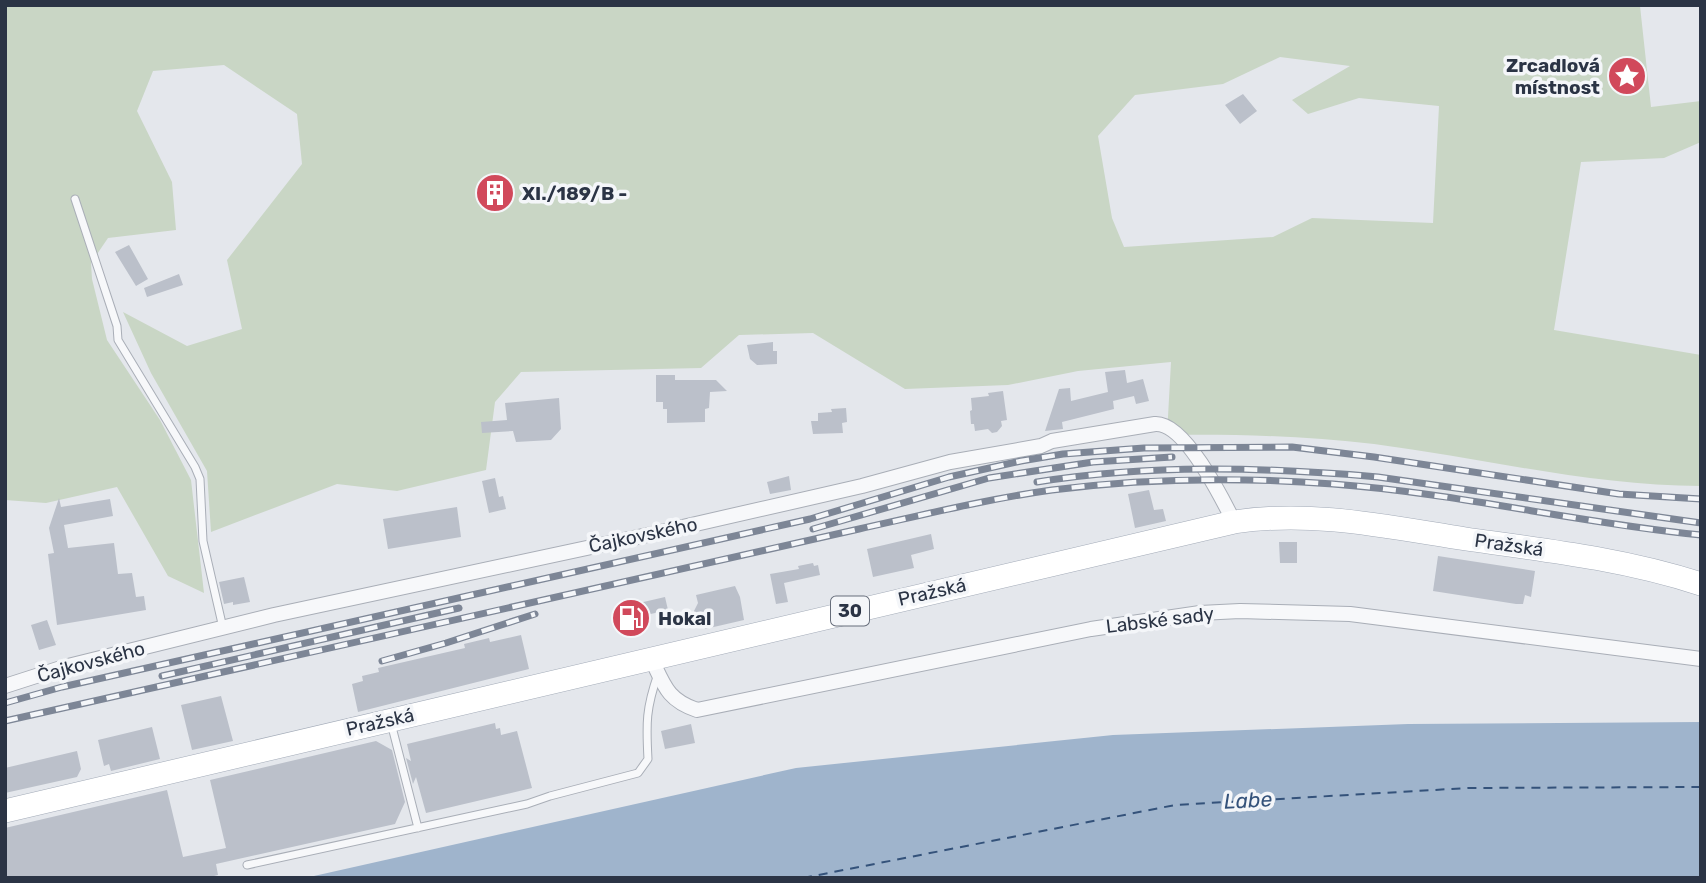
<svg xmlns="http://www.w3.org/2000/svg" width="1706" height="883" viewBox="0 0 1706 883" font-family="Rubik,sans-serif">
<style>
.green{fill:#c9d6c5;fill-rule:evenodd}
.water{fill:#9fb4cc}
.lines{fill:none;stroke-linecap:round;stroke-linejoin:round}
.ferry{stroke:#34527a;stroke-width:2;stroke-dasharray:9 7;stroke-linecap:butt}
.building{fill:#bbc0ca}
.lane-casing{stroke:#a9aeb7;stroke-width:9}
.street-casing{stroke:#a9aeb7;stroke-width:16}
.primary-casing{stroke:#a3abb8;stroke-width:24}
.lane{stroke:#f7f8fa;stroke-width:7}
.street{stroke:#f7f8fa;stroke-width:14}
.primary{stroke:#fff;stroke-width:23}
.rail-casing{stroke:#7d8696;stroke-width:7}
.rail{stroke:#f4f6f9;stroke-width:4.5;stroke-dasharray:13;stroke-linecap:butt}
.labels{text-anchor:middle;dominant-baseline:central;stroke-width:7;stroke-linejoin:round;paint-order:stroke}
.shield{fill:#f4f6f9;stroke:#676e7b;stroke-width:2}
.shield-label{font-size:18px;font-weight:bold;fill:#2b3445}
.poi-label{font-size:19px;font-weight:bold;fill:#2b3445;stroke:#f4f6f9;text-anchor:start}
.street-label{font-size:19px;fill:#2b3445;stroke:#f4f6f9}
.water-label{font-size:21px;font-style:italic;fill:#34527a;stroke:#f4f6f9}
</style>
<rect width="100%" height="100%" fill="#e4e7ec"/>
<path class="green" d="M5,5h1639l-4,1 11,101 50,-6v41l-37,16 -83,4 -27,168 147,25v131c-110,0 -218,-28 -327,-42 -69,-8 -137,-10 -207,-9l4,-73 -93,9 -70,14 -103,4 -92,-56 -74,2 -38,33 -180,4 -26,30 -9,68 -89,21 -60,-7 -126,48 -4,-61 -56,-98 -28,-61 64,34 55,-17 -15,-69 75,-96 -5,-50 -73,-49 -71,6 -16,40 35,71 4,48 -68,8 -17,25 1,16 15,61 53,80 31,60 13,113 -36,-17 -51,-89 -71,16 -41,-3zM1280,57l70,9 -58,34 16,14 51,-16 80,8 -6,117 -121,-5 -39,19 -149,10 -12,-29 -14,-82 37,-41 88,-11z"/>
<path class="water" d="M1701,722v156h-1396l491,-110 317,-33 295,-11z"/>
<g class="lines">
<path class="ferry" d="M803,878l372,-73 293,-17 233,-1"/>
</g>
<path class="building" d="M1243,94l14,17 -17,13 -15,-19z
M129,245l19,34 -12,7 -21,-34z
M179,274l4,11 -36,12 -3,-9z
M773,342v9h4v13l-20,1 -7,-6 -3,-14z
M1125,370l2,13 16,-4 6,22 -13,3 -2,-8 -21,5 1,8 -52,13 1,7 -18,2 14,-42 11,-1 1,13 37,-9 -3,-20z
M656,375h19v5h41l11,11 -17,1 -1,16 -4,1v13l-38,1v-14h-4v-7h-7z
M1003,391l4,29 -6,1 1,5 -5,6 -5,1 -4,-4 -13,2 -1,-7h-3l-1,-13 2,-1 -1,-12 18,-2 -1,-3z
M559,398l2,31 -10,11 -35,2 -3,-11 -31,2 -1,-11 26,-2 -2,-17z
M846,408l1,14 -5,1 1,10 -30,1 -2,-13h7v-8l14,-1 -1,-3z
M789,476l2,14 -21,4 -3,-12z
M495,478l4,19 4,-1 3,13 -17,4 -7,-32z
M1149,490l5,20 9,-1 3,12 -31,7 -7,-34z
M59,498l2,9 49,-8 3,17 -49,9 4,23 46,-5 4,31 14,-1 4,24 8,-1 2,14 -89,15 -9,-71 6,-1 -5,-25z
M457,507l4,30 -73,12 -5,-30z
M931,534l3,15 -23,6 3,13 -41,9 -6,-28z
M1279,542h18v21h-17z
M1438,556l97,15 -4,26 -6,-2 -2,9h-7l-83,-13z
M813,563l1,3 4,-1 2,10 -36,8 4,19 -12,2 -6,-30 29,-5 -1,-3z
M244,577l6,25 -17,3v-3l-9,2 -5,-22z
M735,586l5,11 4,23 -39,9 -2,-8 -8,-5 -1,-5 4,-8 -2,-8z
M665,597l3,13 -39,9 -3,-13z
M47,620l9,25 -17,5 -8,-25z
M521,635l8,34 -171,43 -6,-28 11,-3 -1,-5 17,-4 -1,-4 87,-20 -1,-4 25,-6 1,4z
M221,696l12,45 -41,9 -11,-45z
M495,723l1,6 4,-1 1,7 16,-4 15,57 -106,25 -10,-36 -3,7 -7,-26 5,3 -4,-17z
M691,724l4,19 -30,6 -4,-18z
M152,727l8,32 -49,12 -2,-7 -5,2 -6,-26z
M376,741l16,9 13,52 -10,22 -179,40 2,11 -12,3h-201v-50l162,-38 16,67 43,-9 -16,-68z
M77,751l4,18 -4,8 -72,16v-25z"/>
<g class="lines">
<defs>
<path id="lane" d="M75,199l42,127 1,14 77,127 5,12 3,62 20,87
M391,723l27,105
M247,865l280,-61 23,-8 88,-23 10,-14c-2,-36 -2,-51 10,-85"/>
<path id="street" d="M651,658c13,27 16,42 46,52l394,-81 109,-16 40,-2 110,3 351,45
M5,686l59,-19 210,-52 378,-81 210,-48 88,-24 91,-16 11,-5 103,-17c29,-2 67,74 79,98"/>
<path id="primary" d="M5,811l1229,-289c79,-12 154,5 232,17 79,11 158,20 235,45"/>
</defs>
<use href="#lane" class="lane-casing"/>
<use href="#street" class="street-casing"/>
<use href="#primary" class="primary-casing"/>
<use href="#lane" class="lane"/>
<use href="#street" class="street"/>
<use href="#primary" class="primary"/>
<defs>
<path id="rail" d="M1037,482c113,-18 227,-15 341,-5l323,46
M813,529l176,-51 104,-16 79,-5
M382,661l64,-18 89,-29
M162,676l297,-68
M5,703l57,-16 748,-168 139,-42 72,-16 42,-7 81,-6 148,-1 82,10 245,37 82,5
M5,721l854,-192c64,-14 128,-30 193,-39 93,-12 187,-13 281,-6 123,9 245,39 368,51"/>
</defs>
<use href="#rail" class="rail-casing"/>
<use href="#rail" class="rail"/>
</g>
<defs>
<symbol id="sight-disc" viewBox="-11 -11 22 22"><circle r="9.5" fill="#d1495b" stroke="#f4f6f9"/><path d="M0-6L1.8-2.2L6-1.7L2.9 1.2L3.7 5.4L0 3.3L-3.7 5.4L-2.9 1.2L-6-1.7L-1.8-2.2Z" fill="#fff"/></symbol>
<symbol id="building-disc" viewBox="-11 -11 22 22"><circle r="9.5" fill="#d1495b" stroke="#f4f6f9"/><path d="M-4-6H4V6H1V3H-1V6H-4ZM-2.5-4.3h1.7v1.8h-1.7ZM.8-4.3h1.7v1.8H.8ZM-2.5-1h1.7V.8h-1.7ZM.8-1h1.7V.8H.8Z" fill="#fff"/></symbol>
<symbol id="fuel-disc" viewBox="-11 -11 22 22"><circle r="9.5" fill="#d1495b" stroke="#f4f6f9"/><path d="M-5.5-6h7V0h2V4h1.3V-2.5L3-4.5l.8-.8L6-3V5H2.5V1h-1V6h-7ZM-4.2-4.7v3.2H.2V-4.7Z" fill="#fff"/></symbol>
</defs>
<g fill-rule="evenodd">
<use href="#sight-disc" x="1605" y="54" width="44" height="44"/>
<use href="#building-disc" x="473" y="171" width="44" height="44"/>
<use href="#fuel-disc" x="609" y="596" width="44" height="44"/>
</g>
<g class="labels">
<rect class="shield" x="831" y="596.5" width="38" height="29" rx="5"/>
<g class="shield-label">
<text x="850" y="611">30</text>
</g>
<g class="poi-label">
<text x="1600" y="65" text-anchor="end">Zrcadlová<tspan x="1600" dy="22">místnost</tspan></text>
<text x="522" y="193">XI./189/B -</text>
<text x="658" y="618">Hokal</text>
</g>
<g class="street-label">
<text transform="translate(643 535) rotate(-12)">Čajkovského</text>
<text transform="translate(1509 545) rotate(8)">Pražská</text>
<text transform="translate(932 592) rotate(-13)">Pražská</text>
<text transform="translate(1160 620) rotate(-7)">Labské sady</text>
<text transform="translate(91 662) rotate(-15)">Čajkovského</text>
<text transform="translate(380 722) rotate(-13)">Pražská</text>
</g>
<g class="water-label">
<text transform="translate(1248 800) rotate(-3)">Labe</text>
</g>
</g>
<rect width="1706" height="883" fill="none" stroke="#2b3445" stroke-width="14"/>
</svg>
